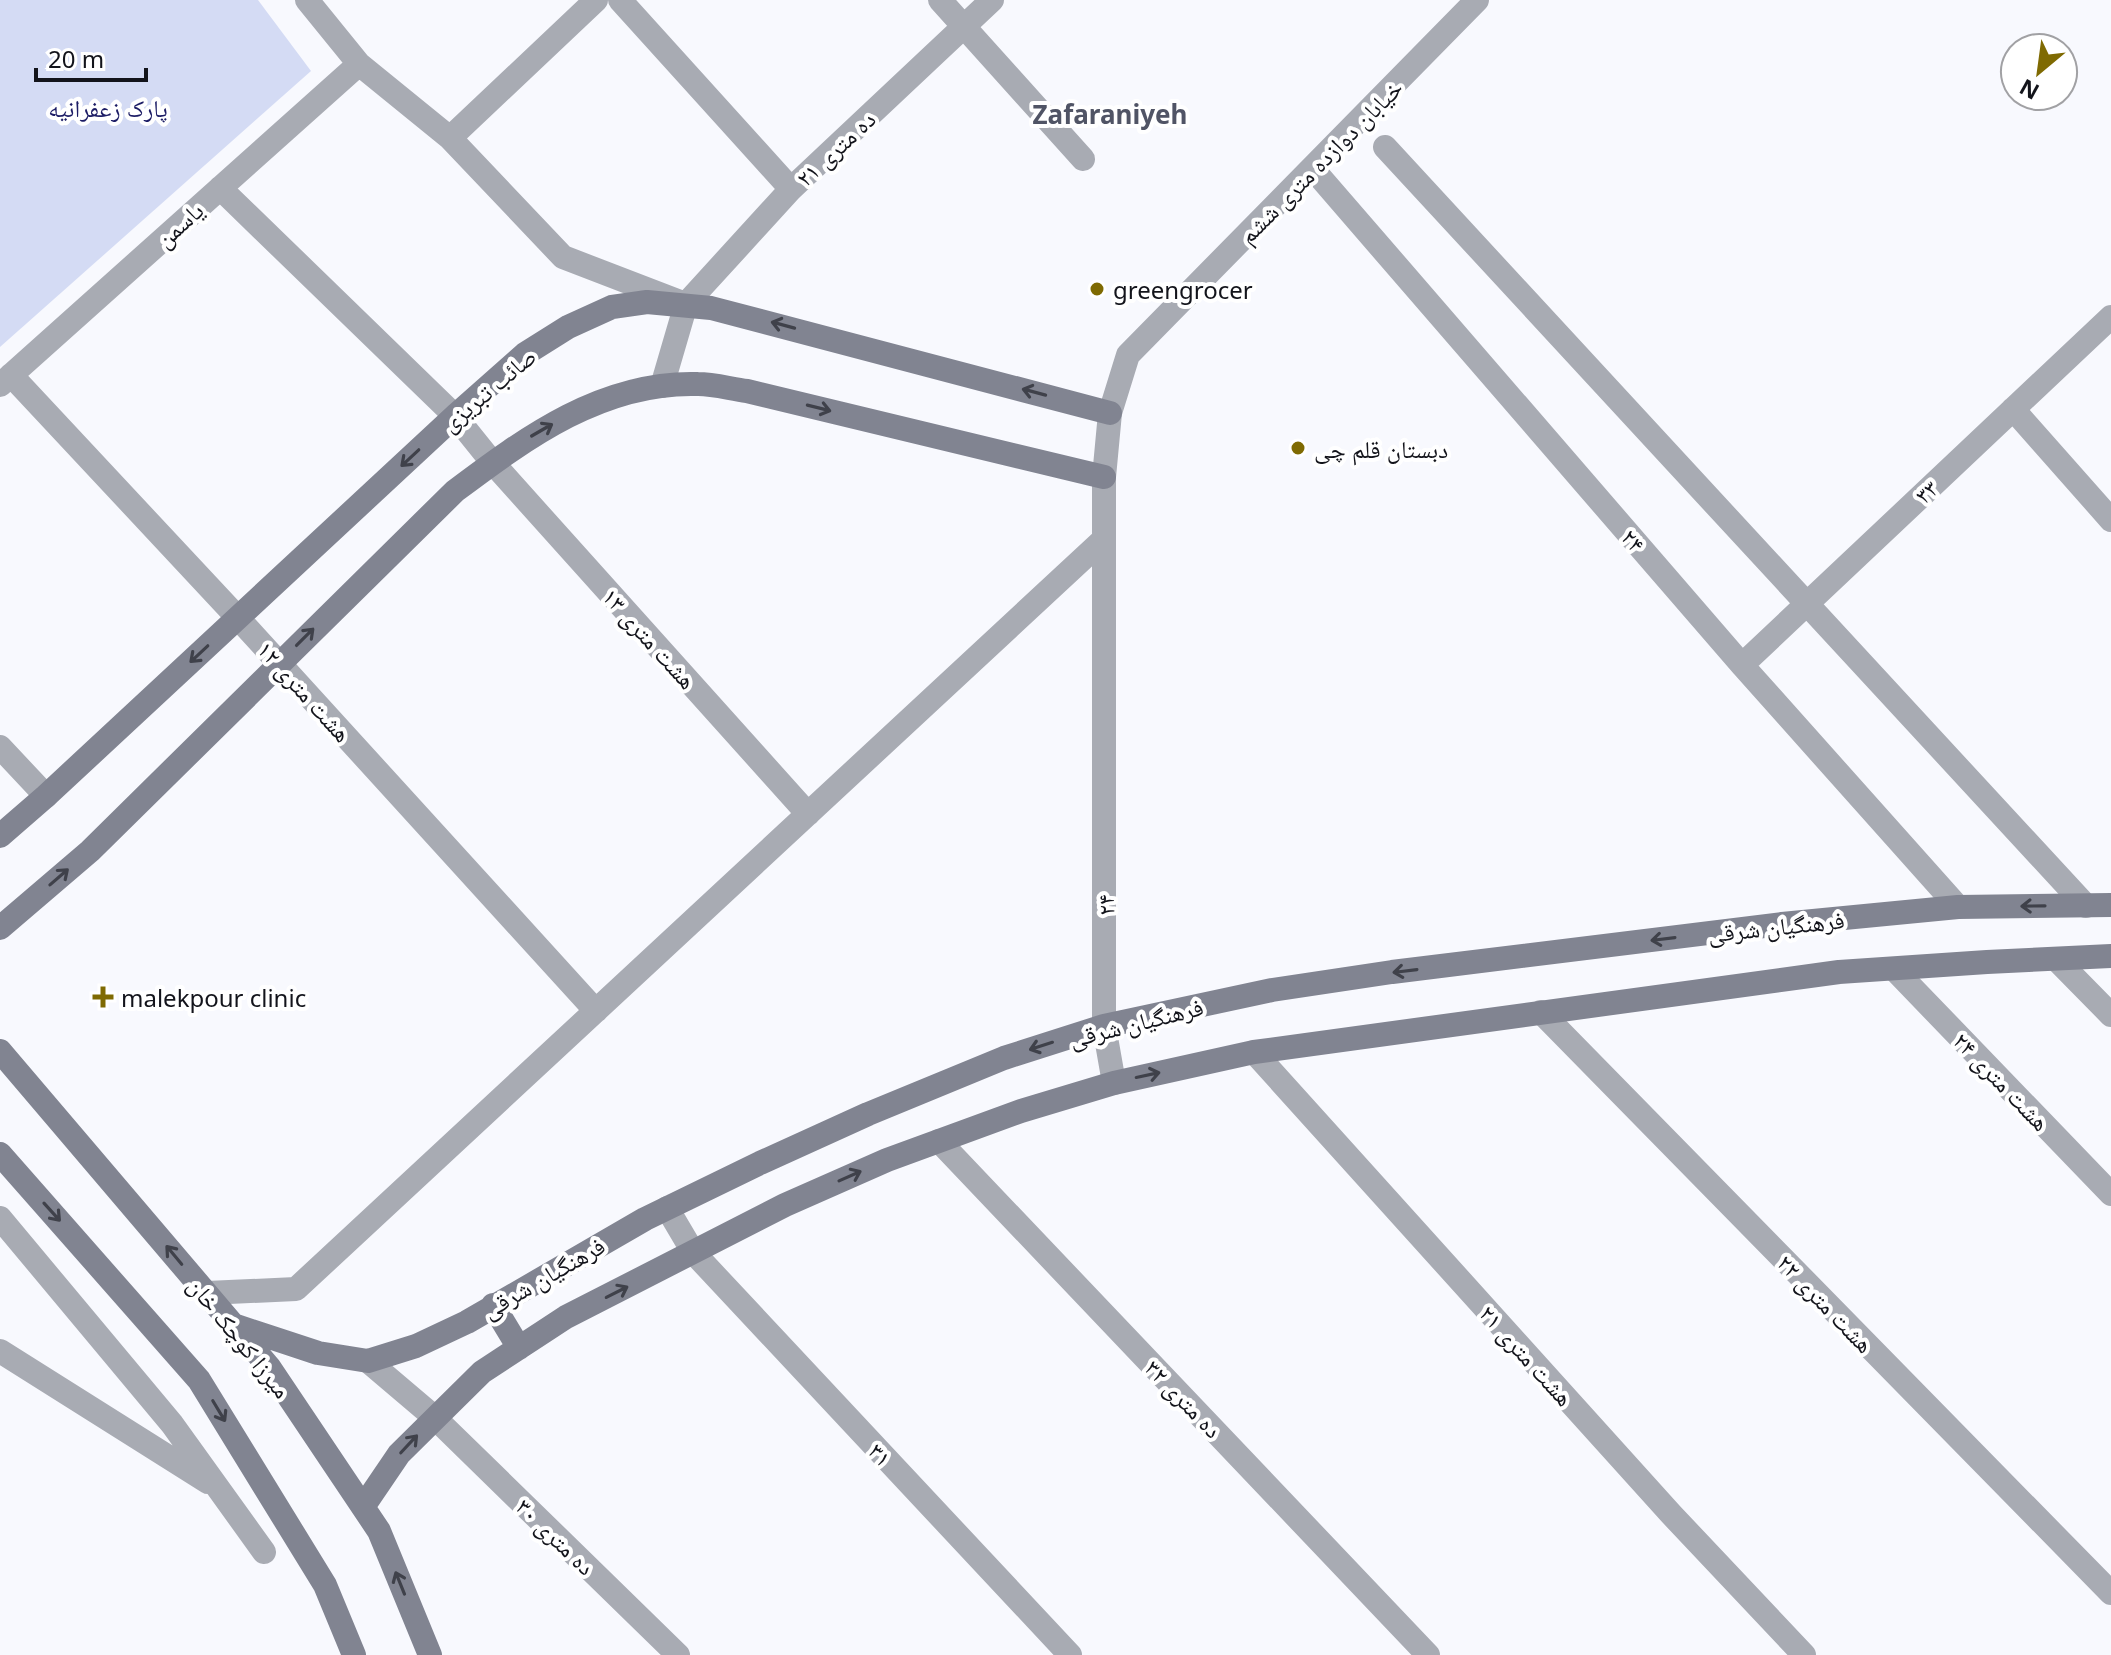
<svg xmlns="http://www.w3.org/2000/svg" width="2111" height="1655" viewBox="0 0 2111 1655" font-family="'Noto Sans','Noto Naskh Arabic',sans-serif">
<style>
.green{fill:#d4dbf4}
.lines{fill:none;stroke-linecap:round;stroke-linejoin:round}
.street{stroke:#a8abb3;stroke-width:24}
.secondary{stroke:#818491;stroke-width:24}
.oneway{stroke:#3f414a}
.poi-dot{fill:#7f6a02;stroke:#fff;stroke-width:3}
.labels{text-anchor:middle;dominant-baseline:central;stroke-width:8;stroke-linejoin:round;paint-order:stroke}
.park-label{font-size:24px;fill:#1c1c65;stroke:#fff}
.street-label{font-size:24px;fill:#13141b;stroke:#fff}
.poi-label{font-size:24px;fill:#13141b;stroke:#fff;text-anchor:start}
.neighbourhood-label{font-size:26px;font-weight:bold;fill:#505465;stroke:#fff}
</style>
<rect width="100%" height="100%" fill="#f8f9fe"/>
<path class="green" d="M0,0h258l53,71 -311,276z"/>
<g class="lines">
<path class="street" d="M307,0l52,64 91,74 113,119 117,45
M620,0l171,189
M940,0l143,159
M450,138l146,-138
M1385,147l701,759
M1313,169l429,496 216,242
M220,188l235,228 37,46 316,352
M11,375l227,243 358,393
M0,385l359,-321
M662,386l24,-82 105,-115 201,-189
M2013,409l98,111
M1742,665l369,-348
M0,747l46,49
M2056,959l55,56
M1894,969l217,225
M1541,1012l570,581
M1254,1052l417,462 133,141
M1114,1083l-10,-57v-549l6,-64 18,-58 349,-355
M939,1141l489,514
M667,1208l26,44 377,403
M0,1218l172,206 92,128
M207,1293l89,-4 808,-750
M0,1351l208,131
M368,1361l66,56 244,238"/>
<path class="secondary" d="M0,836l46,-40 409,-380 70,-62 43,-27 44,-20 35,-5 64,6 399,105
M0,928l90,-77 365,-360c72,-54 148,-110 243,-107 16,0 33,5 49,7l357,86
M0,1051l269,316 110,164 51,124
M0,1154l199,226 126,205 29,70
M493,1305l26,43
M233,1325l85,28 50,8 48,-15 51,-24 178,-103 115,-56 108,-49 136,-56 100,-32 168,-36 120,-18 390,-48 176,-17 153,-2
M363,1507l36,-53 83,-82 84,-55 219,-112 102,-45 134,-49 93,-28 140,-31 585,-80 148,-10 124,-6"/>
</g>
<defs><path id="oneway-shaft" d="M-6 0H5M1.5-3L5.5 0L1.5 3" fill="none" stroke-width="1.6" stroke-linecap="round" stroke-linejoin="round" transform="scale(2)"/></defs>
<g class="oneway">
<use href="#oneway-shaft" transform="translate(783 325) rotate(-165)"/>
<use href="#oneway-shaft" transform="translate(1034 392) rotate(-165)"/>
<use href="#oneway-shaft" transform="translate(819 408) rotate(14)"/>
<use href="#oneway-shaft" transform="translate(542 430) rotate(-30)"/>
<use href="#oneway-shaft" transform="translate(410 458) rotate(137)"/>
<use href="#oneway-shaft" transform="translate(305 637) rotate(-45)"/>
<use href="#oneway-shaft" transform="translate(199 654) rotate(137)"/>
<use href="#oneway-shaft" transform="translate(59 877) rotate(-41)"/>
<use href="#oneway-shaft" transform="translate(2033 906) rotate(179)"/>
<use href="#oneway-shaft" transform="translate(1663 939) rotate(173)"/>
<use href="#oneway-shaft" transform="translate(1405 971) rotate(173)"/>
<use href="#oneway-shaft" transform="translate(1041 1046) rotate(162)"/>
<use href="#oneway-shaft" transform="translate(1148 1075) rotate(-12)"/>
<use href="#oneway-shaft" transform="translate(850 1176) rotate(-24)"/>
<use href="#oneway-shaft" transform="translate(52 1212) rotate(48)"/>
<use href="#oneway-shaft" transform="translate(174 1255) rotate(-130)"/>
<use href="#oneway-shaft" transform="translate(617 1292) rotate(-27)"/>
<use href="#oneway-shaft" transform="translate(219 1411) rotate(59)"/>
<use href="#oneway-shaft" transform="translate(409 1444) rotate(-47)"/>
<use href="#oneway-shaft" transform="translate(400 1583) rotate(-112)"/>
</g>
<g class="poi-dot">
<circle cx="1097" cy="289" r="8"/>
<circle cx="1298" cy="448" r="8"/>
<path d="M99 985h8v8h8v8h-8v8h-8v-8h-8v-8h8z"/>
</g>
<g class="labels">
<g class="park-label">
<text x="108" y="107">پارک زعفرانیه</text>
</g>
<g class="street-label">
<text transform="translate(835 148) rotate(-43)">ده متری ۲۱</text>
<text transform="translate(1320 161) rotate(-45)">خیابان دوازده متری ششم</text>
<text transform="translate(179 224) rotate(-42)">یاسمن</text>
<text transform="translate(488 389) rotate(-40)">صائب تبریزی</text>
<text transform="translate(1926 491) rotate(-43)">۳۳</text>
<text transform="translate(1634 540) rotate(49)">۲۴</text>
<text transform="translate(650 638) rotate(48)">هشت متری ۱۳</text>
<text transform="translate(305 691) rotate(48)">هشت متری ۱۲</text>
<text transform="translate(1104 905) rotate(-90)">۲۴</text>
<text transform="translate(1776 926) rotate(-6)">فرهنگیان شرقی</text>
<text transform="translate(1136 1022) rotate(-14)">فرهنگیان شرقی</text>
<text transform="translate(2002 1081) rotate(46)">هشت متری ۲۴</text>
<text transform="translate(543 1277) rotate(-30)">فرهنگیان شرقی</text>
<text transform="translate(1826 1303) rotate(46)">هشت متری ۲۲</text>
<text transform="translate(240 1337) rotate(51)">میرزا کوچک خان</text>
<text transform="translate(1527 1355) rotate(48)">هشت متری ۲۱</text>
<text transform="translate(1184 1398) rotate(46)">ده متری ۳۲</text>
<text transform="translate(881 1454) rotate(47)">۳۱</text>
<text transform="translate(556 1536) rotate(44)">ده متری ۳۰</text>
</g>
<g class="poi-label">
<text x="1113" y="289">greengrocer</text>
<text x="1314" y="448">دبستان قلم چی</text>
<text x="121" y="997">malekpour clinic</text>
</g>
<g class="neighbourhood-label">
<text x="1110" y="114">Zafaraniyeh</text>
</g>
</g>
<g transform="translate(2039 72) rotate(209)"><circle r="38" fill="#ffffff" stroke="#a1a1a4" stroke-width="2"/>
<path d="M0-6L14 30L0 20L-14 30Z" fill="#7f6a02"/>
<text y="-12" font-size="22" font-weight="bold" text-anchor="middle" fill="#13141b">N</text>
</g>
<path d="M36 68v12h110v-12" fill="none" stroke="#13141b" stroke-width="4"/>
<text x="48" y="68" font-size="24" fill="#13141b" stroke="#ffffff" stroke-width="6" paint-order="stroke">20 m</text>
</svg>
